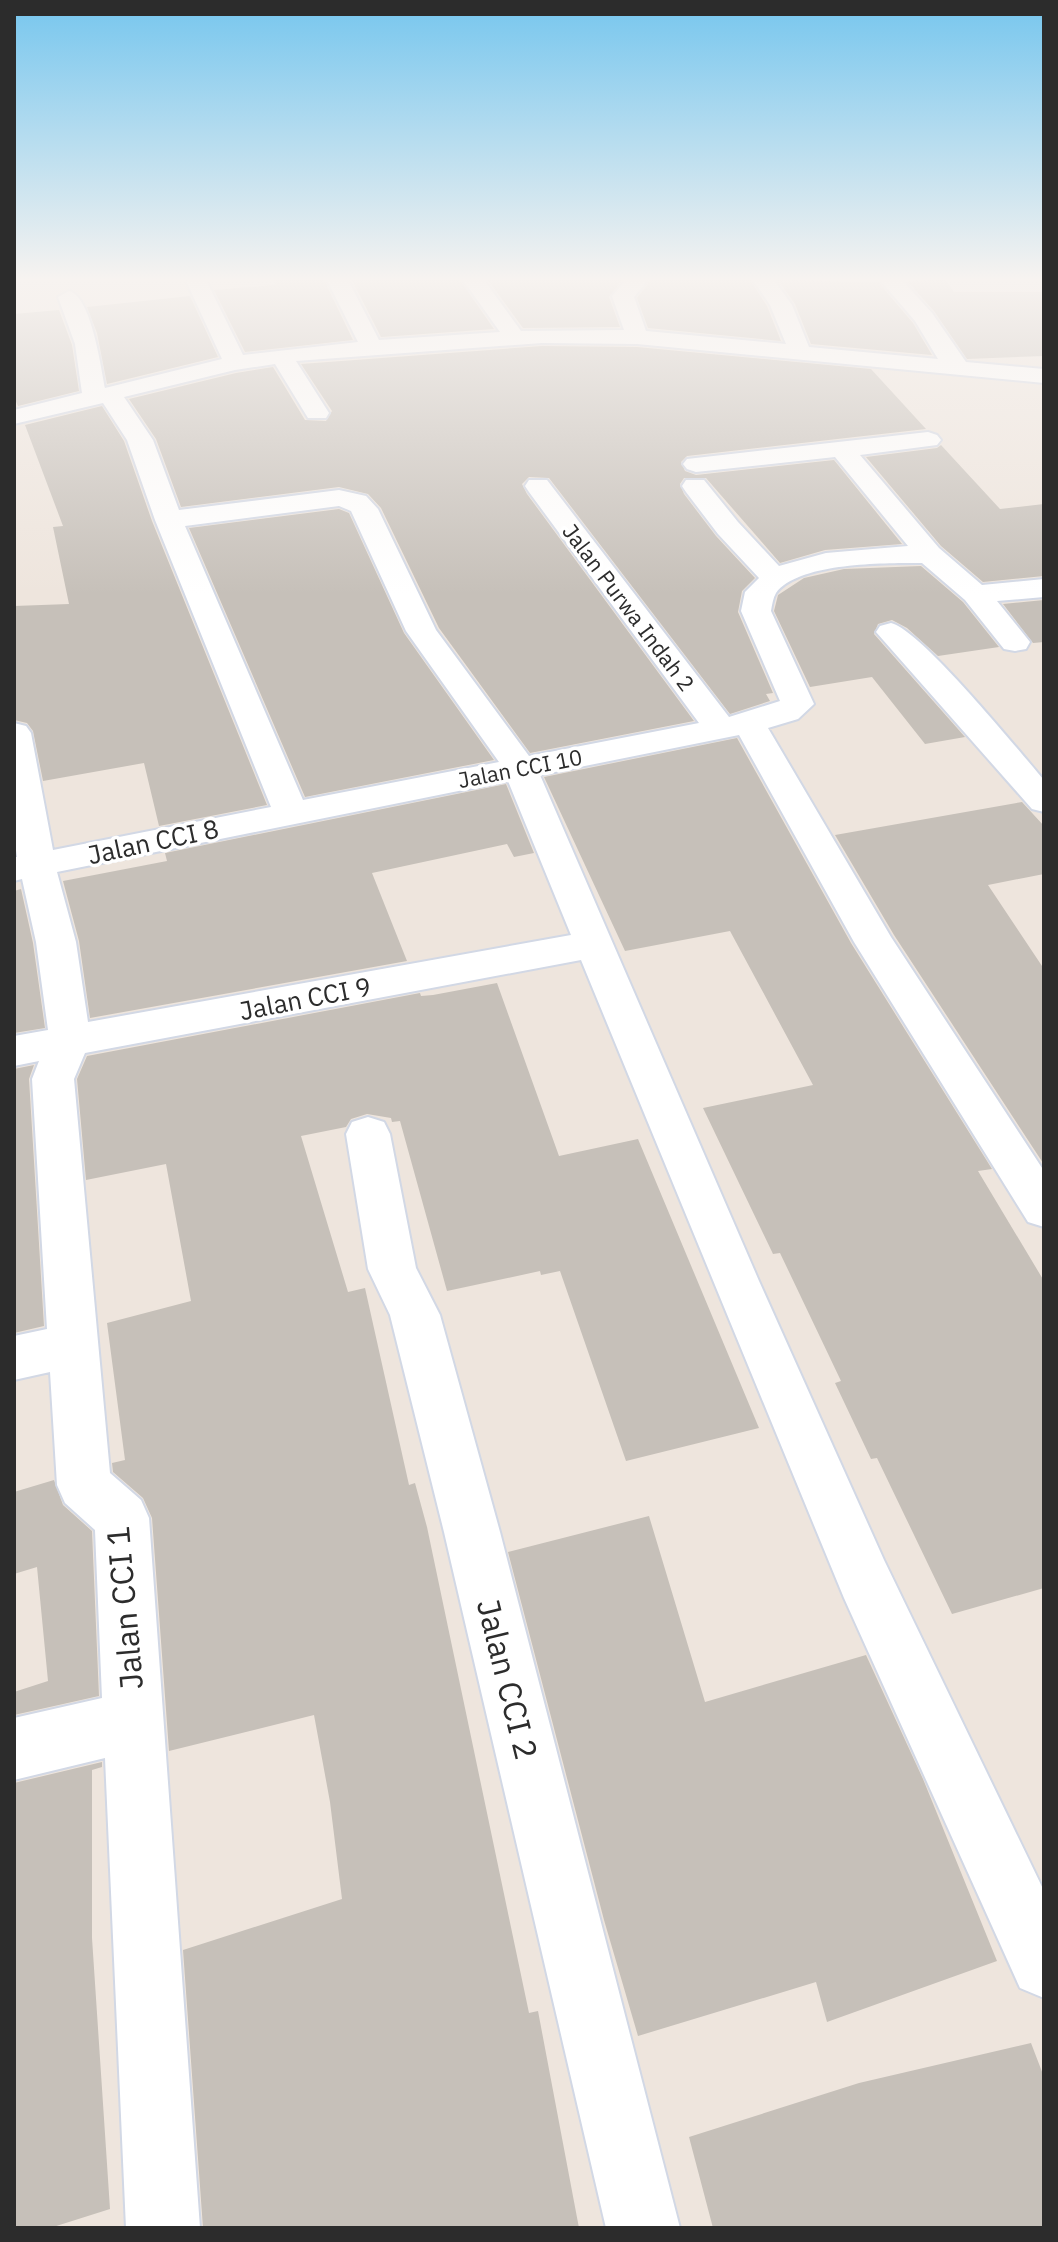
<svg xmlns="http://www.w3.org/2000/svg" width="1058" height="2242" viewBox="0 0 1058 2242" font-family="'IBM Plex Sans',sans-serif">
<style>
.building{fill:#c6c0b9}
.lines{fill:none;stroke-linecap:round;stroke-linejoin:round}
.street-casing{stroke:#d2d8e5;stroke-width:4}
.street{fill:#fff;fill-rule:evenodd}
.labels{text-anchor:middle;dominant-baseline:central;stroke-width:7;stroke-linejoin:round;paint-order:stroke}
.far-street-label{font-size:22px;fill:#2c2c2c;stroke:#fff}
.street-label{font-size:26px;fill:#2c2c2c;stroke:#fff}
.near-street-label{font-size:32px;fill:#2c2c2c;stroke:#fff}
</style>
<rect width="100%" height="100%" fill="#eee5dd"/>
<path class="building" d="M274,280h50l29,60 -108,12 -31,-62 62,-5z
M352,280h108l34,49 -113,8z
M488,280h134l-13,17 11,30 -97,1z
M651,280h99l17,26 14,35 -133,-13 -11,-30z
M778,280l100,2 35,41 19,32 -121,-11 -16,-40z
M945,280l9,12h90v64l-77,3 -33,-48 -27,-30z
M190,296l28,61 -111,27 -10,-51 -10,-26z
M59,310l13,35 7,46 -61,15 -4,-9v-83z
M542,346l95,1 234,22 55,60 -239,27 -6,6 4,9 11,4 138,-15 68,84 -77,6 -45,13 -74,-85h-22l-4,6 4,10 32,42 39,42 -13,13 -4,21 35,81 -7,1 4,7 -40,13 -181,-236 -20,-1 -7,7 5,10 167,227 -164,32 -91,-125 -58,-120 -13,-14 -29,-7 -158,20 -25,-68 -27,-40 107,-26 37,-6 32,53 21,1 6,-10 -31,-47z
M102,406l22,35 28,80 115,284 -108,21 -15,-63 -101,18 -10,-50 -6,-8 -13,-3v-114l55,-2 -16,-77 10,-1 -38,-101z
M941,445l59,64 44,-5v72l-61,6 -42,-36 -75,-89 71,-9z
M339,509l10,4 55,120 90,127 -189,37 -116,-269z
M921,566l42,36 36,45 -61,9 -31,-28 -15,-8 -14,4 -4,10 91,103 -40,7 -53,-67 -62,10 -36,-76 4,-16 26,-17 40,-9z
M1044,600v42l-11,1 -30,-39z
M737,738l114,205 141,226 -14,2 66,110v307l-92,26 -75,-156 -6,1 -36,-76 6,-2 -61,-128 -7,1 -70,-146 110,-23 -83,-154 -105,20 -81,-174z
M506,784l28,69 -20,4 -7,-13 -135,29 35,88 -317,57 -11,-77 -16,-60 104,-20 -2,-8z
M1022,802l22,24v48l-56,11 56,84 -1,194 -149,-228 -59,-100z
M21,889l12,54 12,85 -31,5v-142z
M497,983l62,173 79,-17 121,289 -133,33 -66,-190 -19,4 -1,-4 -93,20 -47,-170 -8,1 -1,-4 -24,-4 -16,5 -5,8 -45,9 47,156 17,-4 44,197 6,-2 12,44 102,486 9,-2 41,217h-376l-20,-278 159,-51 -12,-97 -16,-87 -145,36 -17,-233 -9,-20 -30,-26 -1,-9 13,-3 -18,-137 84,-22 -25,-137 -80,16 -9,-101 10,-23 333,-63 1,3 12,-1z
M34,1065l-5,14 15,247 -30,7v-264z
M54,1480l9,25 29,26 7,165 -85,19v-23l34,-11 -11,-114 -23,7v-82z
M649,1516l56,186 161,-47 57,124 74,182 -170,61 -11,-40 -178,54 -34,-116 -96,-368z
M102,1762v5l-10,3v168l18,271 -60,19h-36v-445z
M1031,2043l13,34v151h-331l-24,-91 170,-54z"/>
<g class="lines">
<defs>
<path id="street" d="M188,280h18l37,75 115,-13 -31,-62h21l31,60 121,-8 -37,-52h21l37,51 103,-1 -12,-34 14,-16h22l-14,17 12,34 140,13 -16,-39 -17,-25h21l18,25 17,42 129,12 -23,-38 -35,-41h22l30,33 34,49 78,7v14l-407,-39 -95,-1 -246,18 33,52 -3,5h-18l-33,-54 -40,6 -111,27 29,43 26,70 160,-20 27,6 12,13 58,121 93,126 170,-33 -170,-231 -4,-6 4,-6h18l182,237 51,-16 -39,-90 4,-19 14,-14 -41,-44 -32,-42 -4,-6 4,-6h18l34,42 41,44 47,-13 82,-7 -73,-89 -139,15 -9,-3 -4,-5 4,-5 241,-27 9,3 4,5 -4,5 -77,10 79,93 43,37 62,-6v18l-47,4 33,41 -4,7 -11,2 -11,-2 -39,-49 -43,-37c-36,0 -123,-1 -146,30 -3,5 -4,12 -5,18l43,93 -16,15 -30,9 123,209 153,234v56l-16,-5 -174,-280 -115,-207 -199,40 219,506 125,279 160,331v107l-24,-10 -176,-390 -263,-638 -496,93 -11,26 36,394 31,27 8,18 51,710h-74l-21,-470 -91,22v-62l88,-20 -7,-168 -30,-27 -8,-18 -7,-113 -36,8v-44l33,-7 -15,-250 7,-18 -25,5v-30l34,-6 -12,-88 -14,-63 -8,2v-24h3l-3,-20v-114l12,3 5,7 22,117 218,-43 -116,-287 -28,-80 -24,-37 -89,21v-14l68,-17 -7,-49 -17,-47 11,-6c22,5 32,76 36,97l117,-29 -35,-76zM339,506l12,5 55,120 93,131 -196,38 -118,-274zM508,781l63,154 -483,87 -12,-80 -19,-70z
M891,623c30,7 127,127 153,157v32l-12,-3 -156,-177 4,-6z
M368,1117l16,5 6,12 26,134 24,47 60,217 180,696h-74l-162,-696 -54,-217 -22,-46 -22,-135 6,-12z"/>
</defs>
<use href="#street" class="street-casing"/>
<use href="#street" class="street"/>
</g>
<linearGradient id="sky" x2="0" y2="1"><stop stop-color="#76c6ee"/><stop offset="0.47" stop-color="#f7f3f0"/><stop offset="1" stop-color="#f7f3f0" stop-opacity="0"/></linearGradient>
<rect width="1058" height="594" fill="url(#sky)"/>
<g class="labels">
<g class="far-street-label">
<text transform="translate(629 607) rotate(53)">Jalan Purwa Indah 2</text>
<text transform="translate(520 768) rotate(-11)">Jalan CCI 10</text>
</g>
<g class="street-label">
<text transform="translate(153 841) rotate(-12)">Jalan CCI 8</text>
<text transform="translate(305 998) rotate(-11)">Jalan CCI 9</text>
</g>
<g class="near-street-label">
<text transform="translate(124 1608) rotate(-95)">Jalan CCI 1</text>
<text transform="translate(508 1679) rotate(76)">Jalan CCI 2</text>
</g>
</g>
<rect width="1058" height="2242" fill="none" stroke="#2c2c2c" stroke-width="32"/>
</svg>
